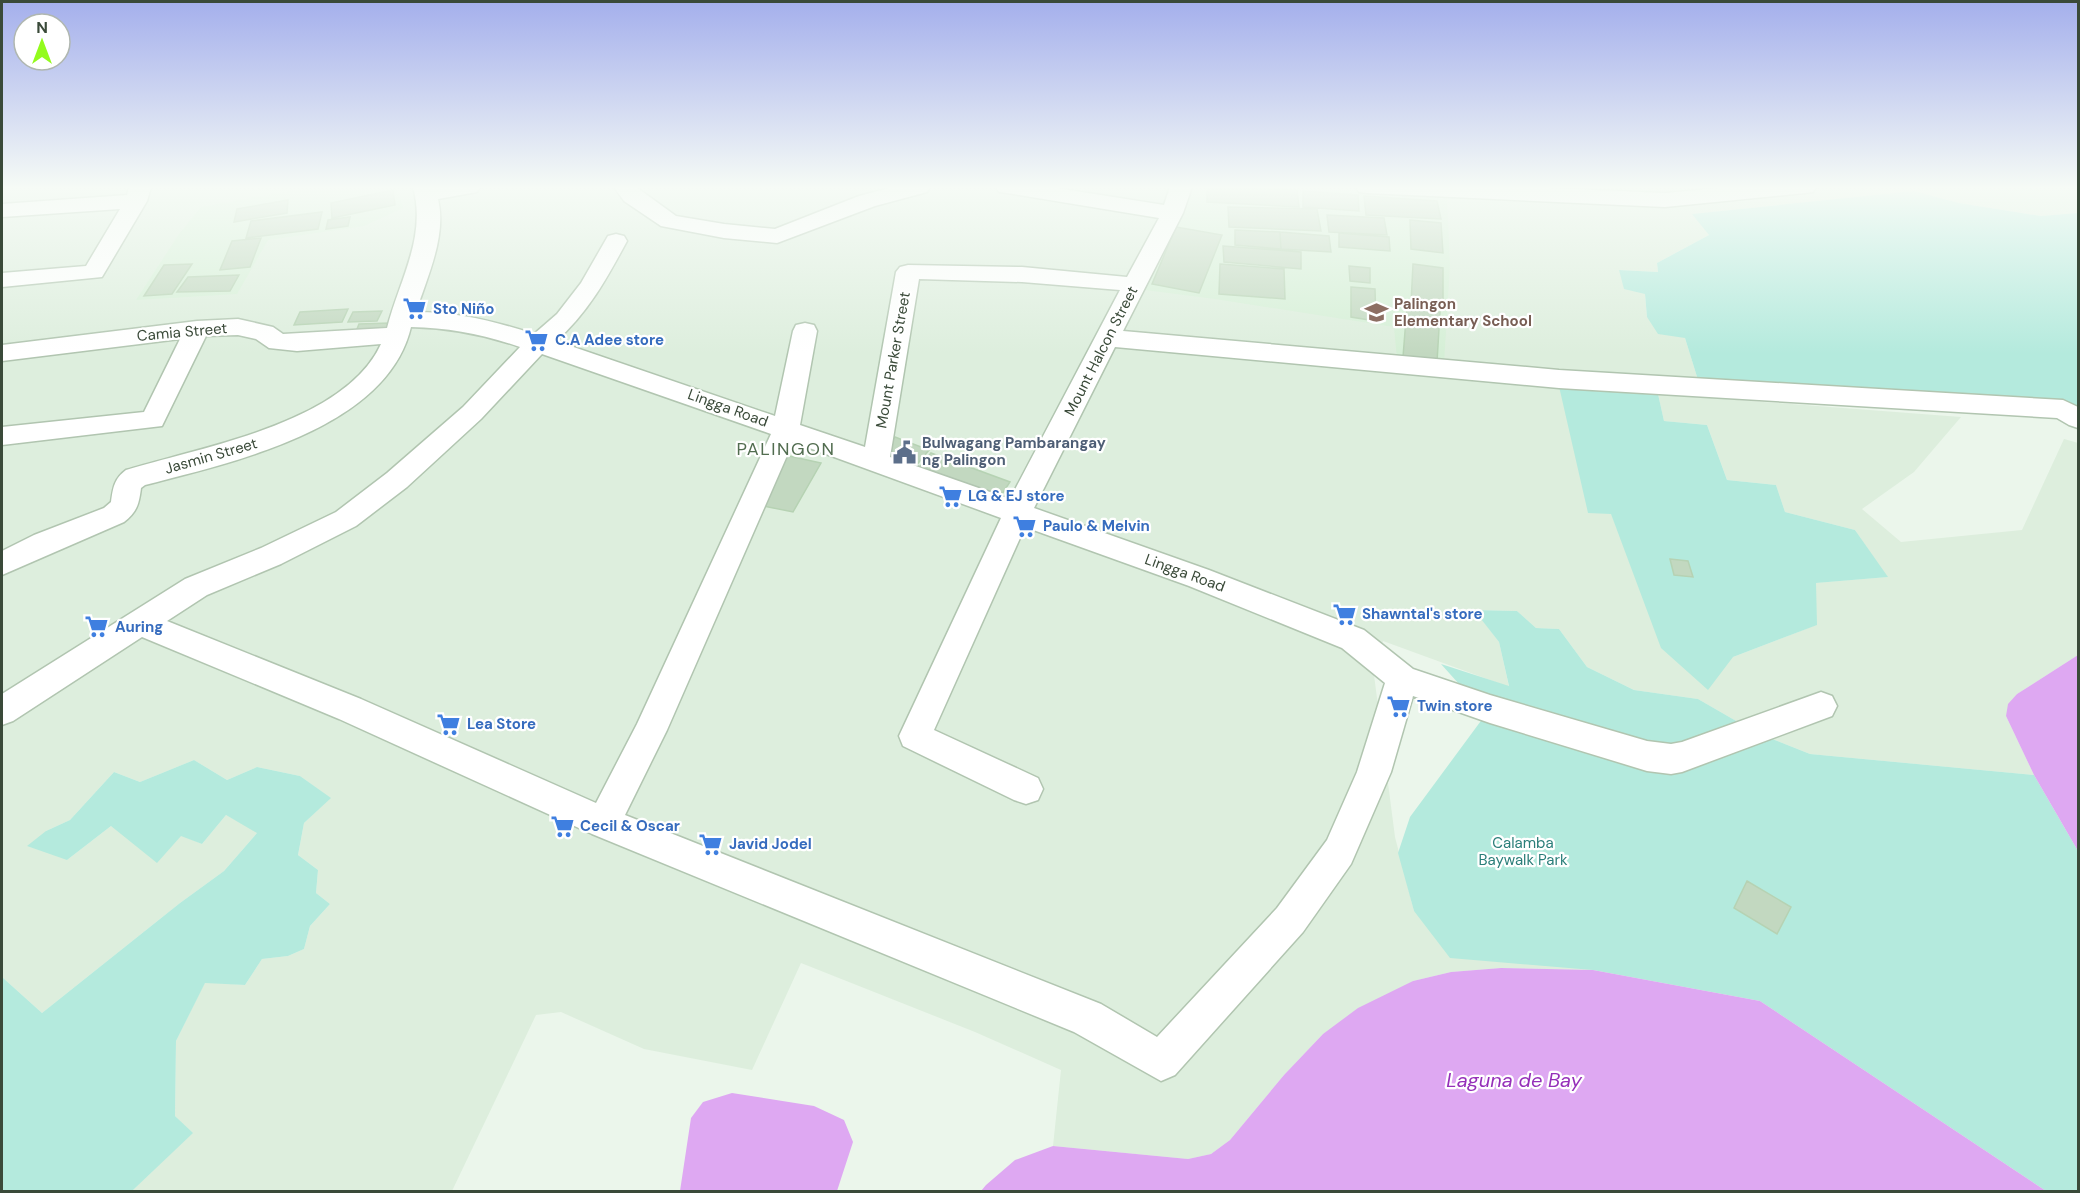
<svg xmlns="http://www.w3.org/2000/svg" width="2080" height="1193" viewBox="0 0 2080 1193" font-family="'DM Sans',sans-serif">
<style>
.residential{fill:#ded}
.education{fill:#d5efd6}
.green{fill:#b4eadd}
.water{fill:#dea8f2}
.building{fill:#c2d8c0;stroke:#b6d2b3;stroke-width:1.5}
.lines{fill:none;stroke-linecap:round;stroke-linejoin:round}
.minor-casing{stroke:#b1c5b0;stroke-width:3}
.minor{fill:#fff;fill-rule:evenodd}
.labels{text-anchor:middle;dominant-baseline:central;stroke-width:4.5;stroke-linejoin:round;paint-order:stroke}
.education-label{font-size:15px;font-weight:bold;fill:#785e54;stroke:#fff;text-anchor:start}
.shop-label{font-size:15px;font-weight:bold;fill:#366cbe;stroke:#fff;text-anchor:start}
.street-label{font-size:15px;fill:#3a4a39;stroke:#fff}
.service-label{font-size:15px;font-weight:bold;fill:#4e5e75;stroke:#fff;text-anchor:start}
.park-label{font-size:15px;fill:#2a7e79;stroke:#fff}
.quarter-label{font-size:18px;letter-spacing:1.5px;fill:#526d50;stroke:#fff}
.near-water-label{font-size:20px;font-style:italic;fill:#952fb9;stroke:#fff}
</style>
<rect width="100%" height="100%" fill="#ebf6eb"/>
<path class="residential" d="M2,187h2076v26l-37,3 -82,-13 -45,-12 -221,23 16,21 -52,28 1,9 -38,-2 25,24 2,23 38,21 13,42 -140,-8 104,276 71,9 83,-32 -1,-42 72,-6 -32,-47 -70,-18 -9,-27 -49,-5 -20,-55 -43,-4 -6,-27 303,23 -47,55 -52,37 39,33 121,-12 42,-91 14,4v212l-61,39 -11,22 28,59 -224,-21 -53,-21 -59,-34 -64,-9 -47,-23 -28,-38 -23,-1 -19,-17 -42,-1 24,32 10,45 -126,-46 -9,34 21,162 19,74 179,59 -92,-2 -50,4 -38,9 -90,53 -39,41 -54,65 -19,14 -23,5 -135,-13 8,-76 -86,-38 -174,-69 -49,107 -108,-21 -83,-37 -25,3 -84,176h-320l60,-58 -17,-17 1,-75 29,-59 40,3 17,-26 26,-3 16,-7 6,-23 20,-22 -14,-11 2,-23 -20,-15 6,-32 26,-25 -30,-22 -43,-9 -30,13 -33,-20 -54,22 -26,-10 -44,48 -24,11 21,29 44,-34 70,9 21,9 24,-29 32,17 -34,39 -44,32 -138,110 -40,-36z"/>
<path class="education" d="M315,187h82l6,21 -39,18 -96,14 -31,54 -101,6 43,-66 22,-27z
M1188,187h98l161,12 3,65 -6,100 -47,-5 -3,-32 -179,-28 -70,-9z"/>
<path class="green" d="M1914,191l45,12 82,13 37,-3v203l-20,-12 -360,-24 -13,-42 -27,-4 -11,-17 -2,-23 -21,-5 -5,-19 39,2 -1,-9 52,-28 -17,-21z
M1558,382l100,12 6,27 43,4 20,55 49,5 9,27 70,18 33,47 -72,6 1,42 -84,32 -25,33 -47,-42 -50,-134 -23,-1z
M1474,610l43,1 19,17 23,1 28,38 47,23 64,9 59,34 53,21 224,21 44,76v340h-32l-286,-190 -167,-31 -143,-12 -36,-47 -16,-58 12,-36 76,-103 -45,-50 68,22 -10,-44z
M194,760l33,20 30,-13 43,9 31,22 -27,25 -6,32 20,15 -2,23 14,11 -20,22 -6,23 -16,7 -26,3 -17,26 -40,-2 -29,58 -1,75 18,17 -61,58h-130v-214l40,36 138,-110 44,-32 33,-38 -31,-18 -24,29 -21,-8 -24,27 -46,-37 -44,34 -40,-14 19,-15 24,-11 44,-48 26,10z"/>
<path class="water" d="M2078,655v196l-44,-76 -28,-59 2,-12 9,-10z
M1501,968l92,2 167,31 286,190h-1065l5,-6 29,-25 38,-14 135,13 23,-5 19,-14 54,-65 39,-41 35,-26 55,-27 38,-9z
M732,1093l82,13 30,14 9,22 -16,49h-157l11,-73 12,-16z"/>
<path class="building" d="M1207,187l90,3 2,17 -92,-5z
M393,190l2,15 -63,13 -1,-15z
M1303,191l55,4 1,16 -56,-4z
M1364,196l73,5 4,18 -75,-4z
M288,200l-1,13 -53,9 3,-13z
M1228,207l89,2 4,22 -92,-4z
M322,212l-4,17 -72,9 5,-17z
M1327,215l57,3 3,17 -58,-3z
M350,217l-2,9 -22,3 2,-9z
M1410,220l31,3 2,30 -32,-4z
M1176,227l46,8 -23,58 -47,-9z
M1235,230l45,2 1,17 -46,-4z
M1280,232l49,4 2,16 -50,-3z
M1339,233l50,4 1,14 -51,-4z
M261,238l-11,29 -30,3 12,-29z
M1223,246l78,6v17l-77,-7z
M192,264l-20,30 -28,2 20,-31z
M1220,264l64,5 1,30 -66,-5z
M1413,264l30,4v40l-32,-4z
M1349,266l21,2v15l-20,-2z
M239,275l-9,16 -53,1 11,-15z
M1351,287l24,2 1,32 -25,-4z
M1407,306l33,6 -3,50 -34,-5z
M348,309l-6,13 -48,3 6,-13z
M382,311l-5,10 -29,1 5,-10z
M389,323l-4,9 -30,2 4,-10z
M895,437l34,13 -15,18 -35,-13z
M931,453l79,29 -12,18 -81,-30z
M780,454l41,9 -28,49 -39,-8z
M1670,559l18,2 5,16 -19,-2z
M1747,881l44,26 -14,27 -43,-26z"/>
<g class="lines">
<defs>
<path id="minor" d="M129,187h22l-4,14 -45,76 -100,10v-14l84,-7 34,-57 -118,8v-13l125,-9z
M413,187h67l-3,5 -39,7c9,37 -11,78 -22,113 41,0 78,9 118,22l23,-20 24,-31 27,-47 8,-2 8,2 3,5c-20,37 -39,72 -71,100l219,75 18,-85 3,-6 9,-2 9,2 3,6 -17,94 65,22 31,-175 4,-5 8,-2 114,2 105,10 32,-59 -152,-25 -8,-1 -3,-5h54l114,18 6,-18h22l-9,26 -60,118 436,39 504,30 15,7v21l-9,-3 -12,-7 -498,-30 -444,-41 -81,161 175,62 155,60 49,39 77,26 157,46 24,3 11,-2 139,-50 11,4 5,10 -5,10 -150,56 -11,2 -24,-3 -157,-48 -77,-27 -22,76 -40,92 -48,68 -128,143 -14,6 -87,-49 -482,-198 -253,-115 -197,-82 -129,84 -11,4v-31l183,-115 76,-31 75,-36 51,-39 76,-66 57,-60c-37,-13 -70,-19 -109,-20 -24,102 -178,135 -266,158l-4,3c-2,16 -4,24 -17,34l-122,53v-24l32,-16 70,-27 7,-6c2,-14 3,-23 15,-32 76,-23 219,-47 255,-126l-84,7 -28,-3 -13,-9 -18,-4 -32,1 -44,90 -160,19v-18l142,-15 36,-73 -178,22v-16l195,-24 41,-2 35,8 10,7 104,-6c12,-47 40,-91 26,-141zM919,279l103,3 98,8 -110,209 -120,-42zM542,354l229,80 -134,290 -41,79 -235,-104 -194,-78 40,-26 74,-31 75,-38 51,-39 74,-68zM793,442l208,76 -102,218 4,10 111,54 12,4 12,-4 5,-11 -5,-11 -104,-48 91,-203 164,59 153,62 43,35 -28,89 -30,68 -50,68 -120,129 -56,-33 -476,-189 42,-85z
M614,187h22l40,29 48,8 51,5 84,-33 34,-9h37l-3,5 -52,14 -98,37 -53,-5 -63,-12 -37,-25z
M1356,187h167l142,6 67,-6h84l-3,5 -8,1 -140,14 -298,-14 -8,-1z"/>
</defs>
<use href="#minor" class="minor-casing"/>
<use href="#minor" class="minor"/>
</g>
<linearGradient id="sky" x2="0" y2="1"><stop stop-color="#a4afec"/><stop offset="0.53" stop-color="#f6fbf6"/><stop offset="1" stop-color="#f6fbf6" stop-opacity="0"/></linearGradient>
<rect width="2080" height="354" fill="url(#sky)"/>
<defs>
<symbol id="supermarket-bare" viewBox="-9 -9 18 18"><path d="M-6-5.5h2.5l.6 2H6L4.5 2H-2.5L-4.4-4H-6ZM-1.5 3.2a1.3 1.3 0 1 0 .1 0ZM3 3.2a1.3 1.3 0 1 0 .1 0Z" fill="#3f7fe0" stroke="#fff" stroke-width="2.5" paint-order="stroke"/></symbol>
<symbol id="school-bare" viewBox="-9 -9 18 18"><path d="M0-5L7-2L0 1L-7-2ZM-4 1L0 2.5L4 1V4Q0 6-4 4Z" fill="#8d6e63" stroke="#fff" stroke-width="2.5" paint-order="stroke"/></symbol>
<symbol id="civic-bare" viewBox="-9 -9 18 18"><path d="M-.6-6.5H3V-4.5H.6V-3L4-1V1h2V6H-6V1h2V-1L-.6-3ZM-1.2 2.5V6h2.4V2.5Z" fill="#5c6f8a" stroke="#fff" stroke-width="2.5" paint-order="stroke"/></symbol>
</defs>
<g fill-rule="evenodd">
<use href="#supermarket-bare" x="398" y="292" width="33" height="33"/>
<use href="#school-bare" x="1360" y="296" width="33" height="33"/>
<use href="#supermarket-bare" x="520" y="324" width="33" height="33"/>
<use href="#civic-bare" x="888" y="436" width="33" height="33"/>
<use href="#supermarket-bare" x="934" y="480" width="33" height="33"/>
<use href="#supermarket-bare" x="1008" y="510" width="33" height="33"/>
<use href="#supermarket-bare" x="1328" y="598" width="33" height="33"/>
<use href="#supermarket-bare" x="80" y="610" width="33" height="33"/>
<use href="#supermarket-bare" x="1382" y="690" width="33" height="33"/>
<use href="#supermarket-bare" x="432" y="708" width="33" height="33"/>
<use href="#supermarket-bare" x="546" y="810" width="33" height="33"/>
<use href="#supermarket-bare" x="694" y="828" width="33" height="33"/>
</g>
<g class="labels">
<g class="education-label">
<text x="1394" y="304">Palingon<tspan x="1394" dy="17">Elementary School</tspan></text>
</g>
<g class="shop-label">
<text x="433" y="309">Sto Niño</text>
<text x="555" y="340">C.A Adee store</text>
<text x="968" y="496">LG &amp; EJ store</text>
<text x="1043" y="526">Paulo &amp; Melvin</text>
<text x="1362" y="614">Shawntal's store</text>
<text x="115" y="627">Auring</text>
<text x="1417" y="706">Twin store</text>
<text x="467" y="724">Lea Store</text>
<text x="580" y="826">Cecil &amp; Oscar</text>
<text x="729" y="844">Javid Jodel</text>
</g>
<g class="street-label">
<text transform="translate(182 332) rotate(-5)">Camia Street</text>
<text transform="translate(1101 351) rotate(-63)">Mount Halcon Street</text>
<text transform="translate(893 360) rotate(-80)">Mount Parker Street</text>
<text transform="translate(728 408) rotate(20)">Lingga Road</text>
<text transform="translate(211 456) rotate(-16)">Jasmin Street</text>
<text transform="translate(1185 573) rotate(20)">Lingga Road</text>
</g>
<g class="service-label">
<text x="922" y="443">Bulwagang Pambarangay<tspan x="922" dy="17">ng Palingon</tspan></text>
</g>
<g class="park-label">
<text x="1523" y="843">Calamba<tspan x="1523" dy="17">Baywalk Park</tspan></text>
</g>
<g class="quarter-label">
<text x="786" y="449">PALINGON</text>
</g>
<g class="near-water-label">
<text x="1514" y="1080">Laguna de Bay</text>
</g>
</g>
<rect width="2080" height="1193" fill="none" stroke="#3a4a39" stroke-width="6"/>
<g transform="translate(42 42)"><circle r="28" fill="#ffffff" stroke="#b0b7b0" stroke-width="1.5"/>
<path d="M0-4.5L10 22L0 15L-10 22Z" fill="#93fb1d"/>
<text y="-9" font-size="16" font-weight="bold" text-anchor="middle" fill="#3a4a39">N</text>
</g>
</svg>
